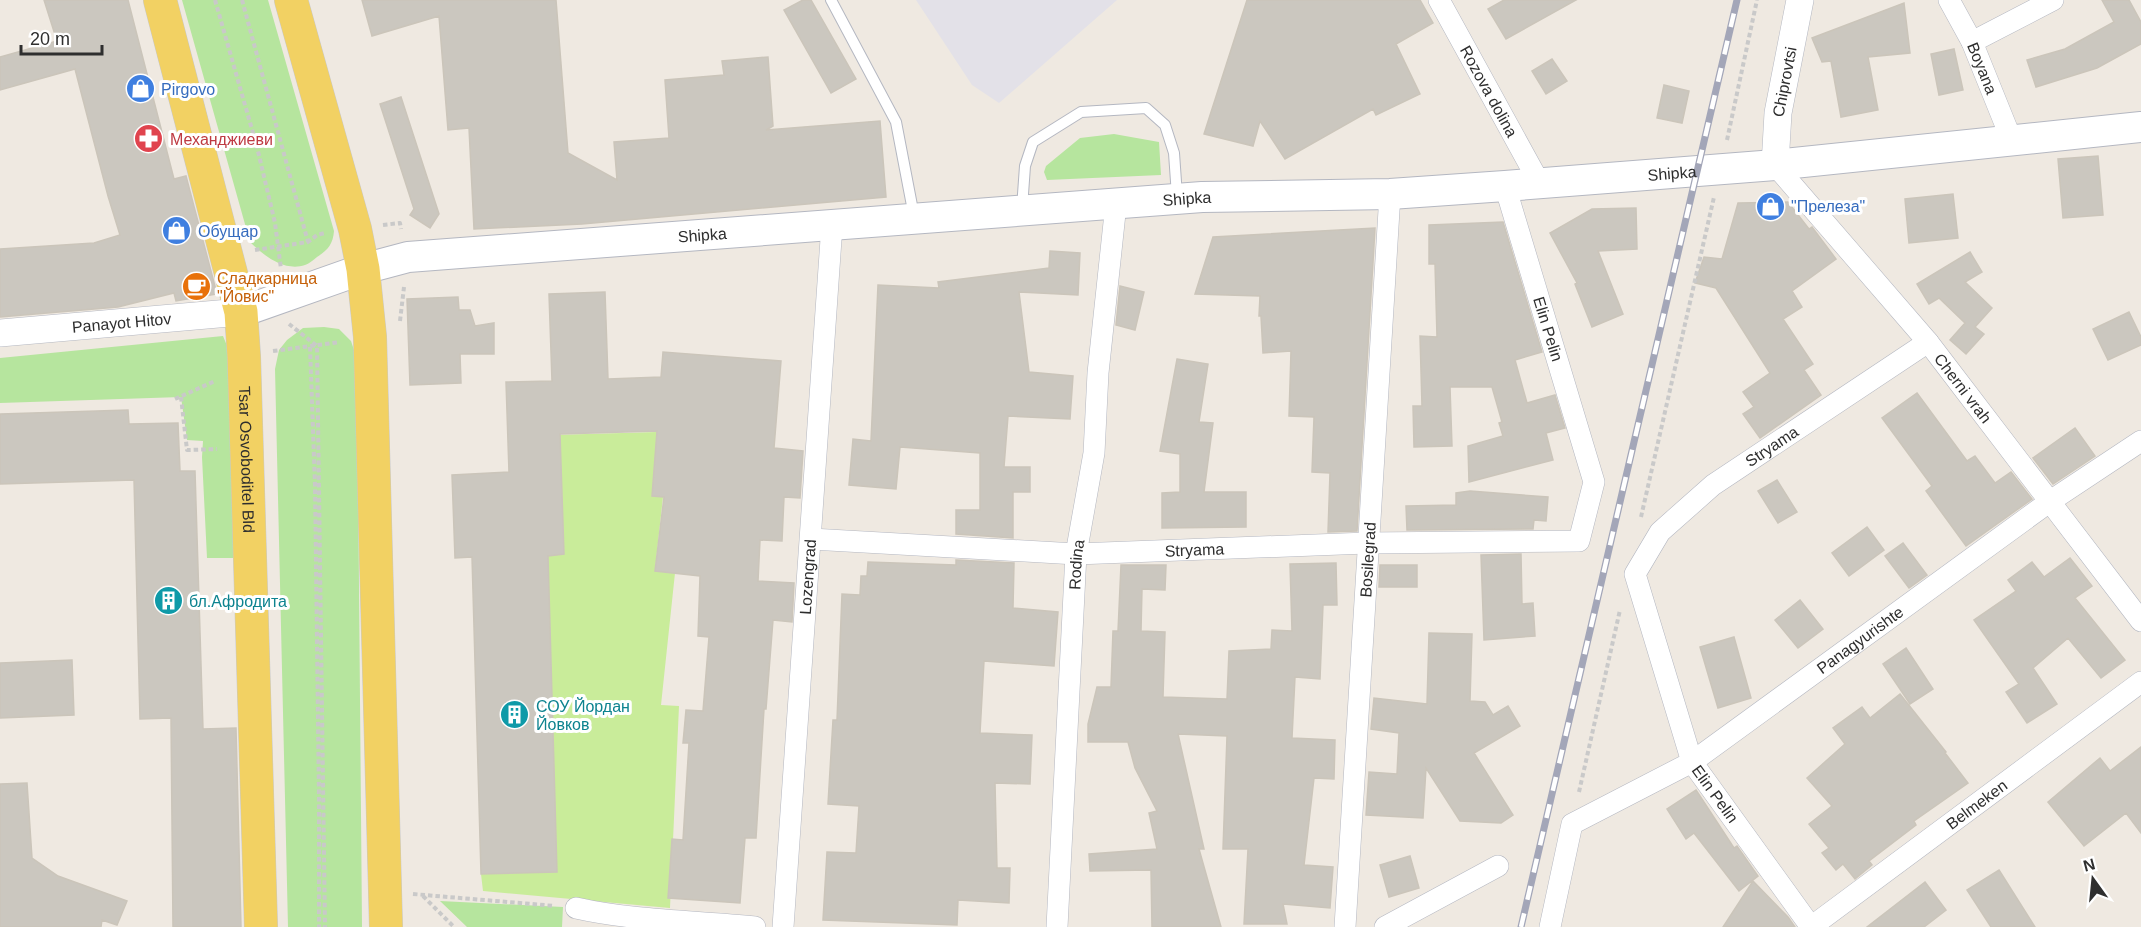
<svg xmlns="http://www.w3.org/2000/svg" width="2141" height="927" viewBox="0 0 2141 927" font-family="Helvetica,sans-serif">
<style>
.industrial{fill:#e3e1e8}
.green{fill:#b6e59e}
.pitch{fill:#c9ec9a}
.building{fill:#cbc7bf;stroke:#cbc5ba;stroke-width:1.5}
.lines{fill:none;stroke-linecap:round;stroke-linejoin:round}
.service-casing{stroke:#b4b7c1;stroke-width:12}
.minor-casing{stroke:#b4b7c1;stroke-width:22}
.tertiary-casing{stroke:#b4b7c1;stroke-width:28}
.secondary-casing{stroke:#b4b7c1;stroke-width:32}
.primary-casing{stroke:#c9c9c9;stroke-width:34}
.path{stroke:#c9c9c9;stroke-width:4;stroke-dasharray:4.5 3;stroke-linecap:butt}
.service{stroke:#fff;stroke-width:10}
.minor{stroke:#fff;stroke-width:21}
.tertiary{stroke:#fff;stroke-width:27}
.secondary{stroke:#fff;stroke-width:30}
.primary{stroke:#f2d163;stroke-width:33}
.rail-casing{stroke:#a3a6b8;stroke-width:7}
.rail{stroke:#fff;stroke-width:4.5;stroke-dasharray:14;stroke-linecap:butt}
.labels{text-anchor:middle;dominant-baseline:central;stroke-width:6;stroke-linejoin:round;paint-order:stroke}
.street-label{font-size:16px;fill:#2e2e2e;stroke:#fff}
.shop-label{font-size:16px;fill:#366cbe;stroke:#fff;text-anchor:start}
.health-label{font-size:16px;fill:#be3a42;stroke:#fff;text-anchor:start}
.food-label{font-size:16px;fill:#c56008;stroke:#fff;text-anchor:start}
.culture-label{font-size:16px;fill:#0d838f;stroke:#fff;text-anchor:start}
</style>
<rect width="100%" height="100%" fill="#efe9e1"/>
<path class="industrial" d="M916,0h201l-118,103 -27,-18z"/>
<path class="green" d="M182,0h86l66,231c-1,13 -6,19 -17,26 -4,3 -8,7 -12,8 -21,7 -42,-10 -55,-23z
M1114,134l45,8 2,33 -114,5 -3,-8 2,-6 34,-28z
M324,327l15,2 12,12 6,18 5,568h-74l-13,-558 4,-19 8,-10 16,-12z
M223,336l14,34 6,188h-36l-5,-101 1,-16 -16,-1 -6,-43 -181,6v-45z
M440,901l123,6 -1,20h-95z"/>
<path class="pitch" d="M657,432l-5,64 11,1 -8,73 20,3 -14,132 18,1 -9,202 -187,-17 -2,-17 76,-2 -9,-316 16,-2 -3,-83 -9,-36z"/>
<path class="building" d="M44,0h84l46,179 12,-3 31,118 -41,7 -2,-8 -56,14 -118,10v-68l94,-6 26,-8 -12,-39 -33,-127 -75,21v-33l57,-16z
M362,0h194l12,153 49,27 -3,-38 55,-4 -4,-58 59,-5 -2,-14 46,-4 5,69 -7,4 114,-9 6,76 -304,27 -108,5 -5,-101 -21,2 -9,-114 -67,20z
M803,0h8l45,79 -25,14 -47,-83z
M1247,0h173l13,23 -37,21 24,50 -44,21 -3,-6 -88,50 -25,-38 -7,25 -49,-12z
M1504,0h72l-70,39 -18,-30z
M2102,0h27l12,22v22l-44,24 -61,19 -9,-27 38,-11 49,-27z
M1904,3l6,50 -42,4 10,53 -37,7 -10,-56 -9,1 -10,-24z
M1954,49l9,41 -24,5 -8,-41z
M1552,59l15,22 -21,13 -14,-23z
M1664,85l25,6 -7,32 -25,-5z
M401,97l38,117 -9,14 -20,-13 4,-6 -34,-105z
M2098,156l5,59 -40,3 -5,-59z
M1953,194l5,44 -49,5 -4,-44z
M1788,202l21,27 3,-2 24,32 -44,32 10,16 -19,12 30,45 -9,6 17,25 -61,43 -17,-24 11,-7 -11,-15 27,-19 -54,-85 -21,-5 9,-26 18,2 16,-56z
M1636,208l1,41 -39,2 25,63 -31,13 -17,-43 2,-1 -27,-50 42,-24z
M1503,222l39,130 -27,8 12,43 28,-8 10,33 -19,5 7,27 -84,22 -1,-36 35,-10 -4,-13 3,-1 -10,-35h-42l2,59 -38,1 -1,-41h9l-2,-70 17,1 -2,-73h-6v-39z
M1375,228l-18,303 -29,1 2,-59 -18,-1 2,-55 -25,-1 2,-65 -28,2 -2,-37h-2l1,-20 -65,-2 18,-57z
M1050,251l30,2 -2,42 -59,-3 10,80 44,4 -3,43 -62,-3 -4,51h26v25h-17v46l-57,-4v-24h24v-57l-80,-6 -4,42 -47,-4 4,-46 18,2 7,-156 61,3 -1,-6 111,-14z
M1970,252l12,20 -17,10 27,26 -17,19 9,7 -18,20 -16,-14 15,-17 -26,-25 -10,6 -12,-20z
M1120,286l24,6 -9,38 -19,-5z
M605,292l3,87 53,-2 2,-25 118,9 -7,87 29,3 -3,47 -16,-1 -2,44 -22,-1 -2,41 36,2 -2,39 -19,-2 -7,89h-2l-8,129h-11l-5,65 -72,-5 4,-59 11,1 6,-97h-6l3,-33 17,1 6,-74 -11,-1 2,-60 -45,-5 9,-74 -12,-1 5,-65 -97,3 4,120 -16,2 9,316 -76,2 -9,-317 -17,1 -3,-83 57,-3 -3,-90 46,-1 -3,-87z
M458,297l1,13h11l5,16 19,-3v31h-34l1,29 -51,2 -3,-86z
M2129,312l12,25v8l-33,15 -15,-31z
M1177,359l31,5 -9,58 14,1 -9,69h42v35l-84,1v-35l18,-1v-38l-20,-3z
M1917,393l50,68 8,-5 20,27 16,-11 21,27 -66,47 -40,-55 6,-5 -50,-68z
M128,410l1,14 49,-1 2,48h15l8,258 33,-1 5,199h-68l-2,-209 -31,1 -6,-239 -134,4v-70z
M2075,428l20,28 -42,28 -20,-26z
M1777,480l20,32 -19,11 -20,-32z
M1470,491l78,6 -2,24 -12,-1 -1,9 -126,1 -1,-24 50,-1v-12z
M1867,527l17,23 -35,26 -17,-23z
M1903,543l24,32 -18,13 -24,-32z
M1521,554l1,50 11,-1 2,33 -51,4 -3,-85z
M2070,558l22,28 -17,12 50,62 -24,18 -33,-40 -35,30 24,36 -30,19 -21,-31 13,-8 -45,-64 42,-29 -8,-11 24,-18 12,15z
M956,560l58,3 -1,45 45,4 -4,54 -70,-5 -4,72 52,2 -2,49 -35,-1 2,85h13l-1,35 -51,-3 -1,25 -134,-5 4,-68 29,1 3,-47 -31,-2 5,-84h4l5,-126 18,1 1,-19h6l1,-14 88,3z
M1336,563l1,42h-14l-3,74 -25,-2 -3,61 43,2 -1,39 -20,-1 -10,87 29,2 -3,41 -47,-4 4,20h-43l4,-75h-25l4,-113 -49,-2 26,115h-5l22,78h-69l-1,-57 -61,1 -1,-17 68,-5 -8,-36 8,-2 -22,-43 -7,-26h-40v-18l9,-37h14l2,-56h5l3,-66h45l-1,25 -23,-1 -1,42 24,1 -2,65 64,2 2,-48 42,-2 1,-19 20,1 -2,-67z
M1380,565h37v22h-38z
M1800,600l23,29 -25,19 -23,-28z
M1429,633l43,1 -2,67 15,1 8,13 15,-9 12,20 -46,27 39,62 -12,8 -41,-2 -34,-53 -3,50 -57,-3 3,-43 28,2 2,-41 -28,-4 3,-31 53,6z
M1734,637l17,61 -33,10 -18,-61z
M1906,648l27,41 -23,15 -27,-40z
M72,660l2,55 -74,3v-55z
M1900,694l46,58 -1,1 23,30 -54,38 2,4 -47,36 3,4 -17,14 -12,-15 -7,6 -14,-17 7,-5 -20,-24 23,-18 -25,-28 38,-34 -12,-16 29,-21 8,11z
M2141,747v86l-15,-20 -42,33 -36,-44 52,-44 10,13z
M27,783l5,75 26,18 69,25 -10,24 -15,-5 -1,7h-101v-143z
M1696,790l38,58 3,-2 21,30 -19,15 -45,-58 -8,6 -19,-30z
M1410,856l9,32 -30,9 -9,-32z
M1999,870l36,57h-44l-24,-37z
M1753,881l35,36 7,10h-72z
M1925,882l21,28 -22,17h-57z"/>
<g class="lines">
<defs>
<path id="service" d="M831,0l65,122 18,94
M1022,208l3,-42 8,-24 48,-30 65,-4 19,17 9,28 3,43"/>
<g id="minor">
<path id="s1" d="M1439,0l100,182"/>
<path id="s2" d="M1949,0l23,42 40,99"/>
<path d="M1972,42l81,-42"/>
<path id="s3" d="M1775,165l153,177 213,279"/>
<path id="s4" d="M811,539l265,15 291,-11 212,-2 15,-59 -89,-296"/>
<path d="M576,908c58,13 119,13 179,19"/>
<path id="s5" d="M783,927l49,-702"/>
<path id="s6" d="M1057,927l19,-373 18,-101 4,-80 18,-169"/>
<path id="s7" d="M1345,927l45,-733"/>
<path d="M1385,927l113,-61"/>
<path id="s8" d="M1550,927l22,-103 120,-62 357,-260 92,-61"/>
<path id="s9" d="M1811,927l-119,-165 -57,-188 25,-42 53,-47 215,-143"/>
<path id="s10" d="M1811,927l330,-245"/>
</g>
<g id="tertiary">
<path id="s11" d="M1775,165l3,-52 22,-113"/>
<path id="s12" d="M0,333l241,-21"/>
</g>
<g id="secondary">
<path id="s13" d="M241,312l122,-43 45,-12 794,-60 188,-3 115,-8 270,-21 366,-38"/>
</g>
<g id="primary">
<path id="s14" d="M160,0l81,312 3,45 17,570"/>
<path d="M291,0l64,229 8,40 7,68 16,590"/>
</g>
</defs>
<use href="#service" class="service-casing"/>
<use href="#minor" class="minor-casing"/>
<use href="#tertiary" class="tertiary-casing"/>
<use href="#secondary" class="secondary-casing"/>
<use href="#primary" class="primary-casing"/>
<path class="path" d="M215,0l42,147 18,76 6,46
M242,0l66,242
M1727,140l30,-140
M383,225l17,-2 1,6
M255,250l53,-8 9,-7 8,-2
M400,321l4,-34
M289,324l28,22 8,581
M310,347l5,138 4,310v132
M273,351l67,-9
M181,397l6,53 30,-1
M175,399l40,-18
M1641,517l73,-320
M1579,792l41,-182
M413,894l142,12
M423,896l31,31"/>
<use href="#service" class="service"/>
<use href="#minor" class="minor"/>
<use href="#tertiary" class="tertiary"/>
<use href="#secondary" class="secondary"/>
<use href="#primary" class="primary"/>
<defs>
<path id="rail" d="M1521,927l216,-927"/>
</defs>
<use href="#rail" class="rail-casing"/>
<use href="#rail" class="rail"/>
</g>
<defs>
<symbol id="shop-disc" viewBox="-11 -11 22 22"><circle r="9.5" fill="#3f7fe0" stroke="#fff"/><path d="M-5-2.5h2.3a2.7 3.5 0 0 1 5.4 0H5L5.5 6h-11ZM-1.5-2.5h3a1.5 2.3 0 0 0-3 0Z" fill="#fff"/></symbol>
<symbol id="pharmacy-disc" viewBox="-11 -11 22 22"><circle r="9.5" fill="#e0444e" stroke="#fff"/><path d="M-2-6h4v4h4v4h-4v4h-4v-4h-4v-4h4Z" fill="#fff"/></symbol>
<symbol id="cafe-disc" viewBox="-11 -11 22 22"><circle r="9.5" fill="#e8710a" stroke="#fff"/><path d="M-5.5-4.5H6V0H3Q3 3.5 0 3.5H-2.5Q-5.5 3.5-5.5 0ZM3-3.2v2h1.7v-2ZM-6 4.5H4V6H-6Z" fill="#fff"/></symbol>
<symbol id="building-disc" viewBox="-11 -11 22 22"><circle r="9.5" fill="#0f9aa8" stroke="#fff"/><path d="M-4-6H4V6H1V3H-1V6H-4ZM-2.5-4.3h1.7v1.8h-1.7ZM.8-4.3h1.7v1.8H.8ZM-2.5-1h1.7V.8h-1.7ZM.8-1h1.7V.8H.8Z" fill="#fff"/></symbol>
</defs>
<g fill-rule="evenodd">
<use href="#shop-disc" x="124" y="72" width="33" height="33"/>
<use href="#pharmacy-disc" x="132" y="122" width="33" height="33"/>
<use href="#shop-disc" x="1754" y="190" width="33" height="33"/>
<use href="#shop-disc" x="160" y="214" width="33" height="33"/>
<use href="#cafe-disc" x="180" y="270" width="33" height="33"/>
<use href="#building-disc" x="152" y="584" width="33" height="33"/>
<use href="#building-disc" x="498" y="698" width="33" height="33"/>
</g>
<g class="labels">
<g class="street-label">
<text stroke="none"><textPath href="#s2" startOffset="76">Boyana</textPath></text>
<text stroke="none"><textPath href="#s11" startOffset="84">Chiprovtsi</textPath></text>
<text stroke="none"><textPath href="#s1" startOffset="104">Rozova dolina</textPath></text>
<text stroke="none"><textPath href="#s13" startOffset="1443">Shipka</textPath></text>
<text stroke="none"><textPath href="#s13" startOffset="957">Shipka</textPath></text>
<text stroke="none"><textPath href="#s13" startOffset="471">Shipka</textPath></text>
<text stroke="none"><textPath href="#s12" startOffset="122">Panayot Hitov</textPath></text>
<text transform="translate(1548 329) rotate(73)">Elin Pelin</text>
<text stroke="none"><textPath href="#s3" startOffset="292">Cherni vrah</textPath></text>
<text stroke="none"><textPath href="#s9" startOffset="590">Stryama</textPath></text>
<text stroke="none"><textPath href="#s14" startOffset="470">Tsar Osvoboditel Bld</textPath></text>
<text stroke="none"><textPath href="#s4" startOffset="384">Stryama</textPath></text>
<text stroke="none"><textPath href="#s7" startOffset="368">Bosilegrad</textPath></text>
<text stroke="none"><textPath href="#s6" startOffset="363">Rodina</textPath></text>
<text stroke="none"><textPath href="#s5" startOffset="351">Lozengrad</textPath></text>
<text stroke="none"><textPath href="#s8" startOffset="448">Panagyurishte</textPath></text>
<text transform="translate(1715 794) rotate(54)">Elin Pelin</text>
<text stroke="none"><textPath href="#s10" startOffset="206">Belmeken</textPath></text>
</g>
<g class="shop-label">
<text x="161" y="89">Pirgovo</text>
<text x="1791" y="206">"Прелеза"</text>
<text x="198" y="231">Обущар</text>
</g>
<g class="health-label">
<text x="170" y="139">Механджиеви</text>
</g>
<g class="food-label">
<text x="217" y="278">Сладкарница<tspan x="217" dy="18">"Йовис"</tspan></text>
</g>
<g class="culture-label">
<text x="189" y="601">бл.Афродита</text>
<text x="536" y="706">СОУ Йордан<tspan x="536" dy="18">Йовков</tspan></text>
</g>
</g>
<g transform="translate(2093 879) rotate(345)" stroke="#ffffff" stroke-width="4.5" paint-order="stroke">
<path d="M0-4.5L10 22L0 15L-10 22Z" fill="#2e2e2e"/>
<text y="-9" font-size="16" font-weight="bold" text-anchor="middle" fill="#2e2e2e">N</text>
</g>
<path d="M21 45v9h81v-9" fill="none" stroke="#2e2e2e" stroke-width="3"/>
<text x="30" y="45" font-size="18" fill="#2e2e2e" stroke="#ffffff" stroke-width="4.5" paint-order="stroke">20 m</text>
</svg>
